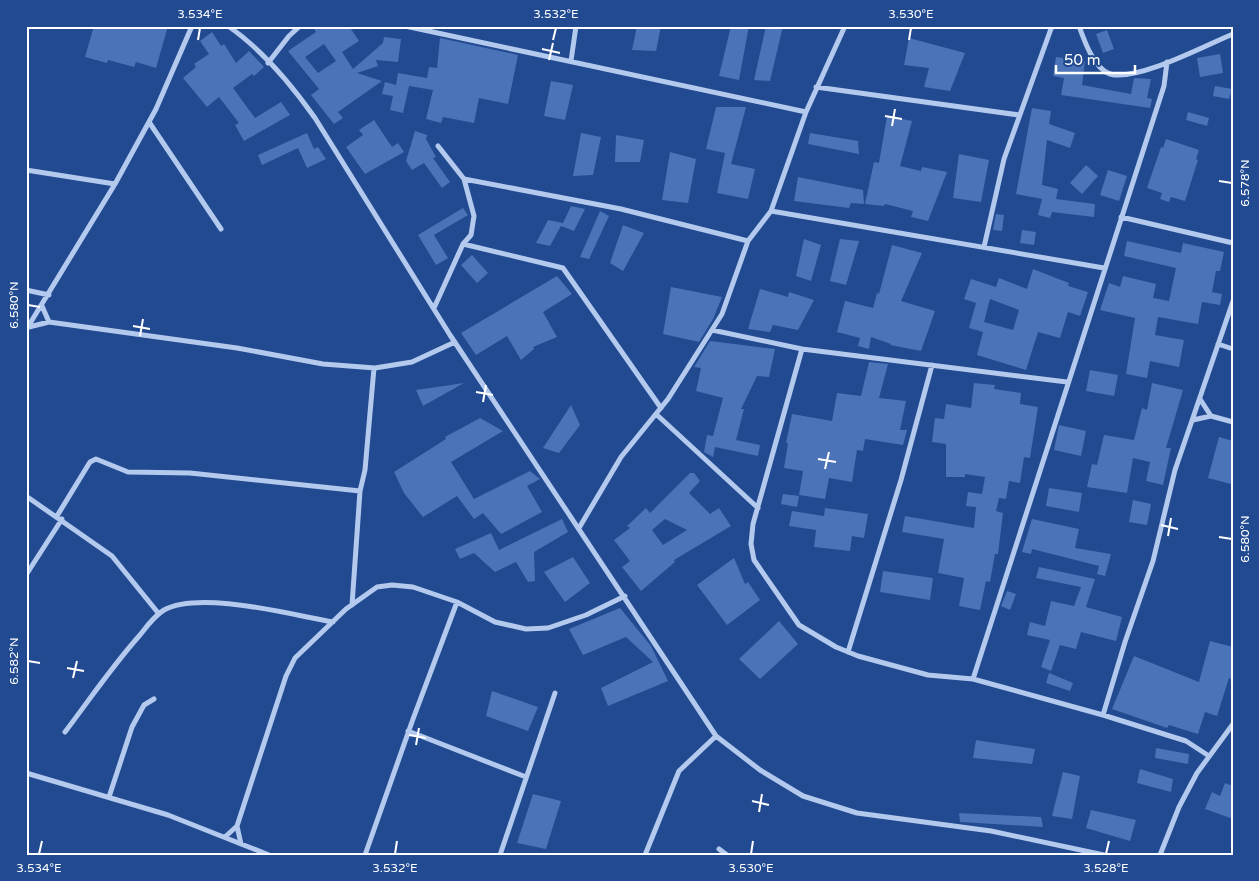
<svg xmlns="http://www.w3.org/2000/svg" width="1259" height="881" viewBox="0 0 1259 881" font-family="'Varela Round',sans-serif">
<style>
.building{fill:#4a73b8;fill-rule:evenodd}
.lines{fill:none;stroke-linecap:round;stroke-linejoin:round}
.street{stroke:#b3c9ed;stroke-width:5}
.ticks{fill:none;stroke:#fff;stroke-width:2}
.neatline{fill:none;stroke:#fff;stroke-width:2}
.ticks-label{font-size:12px;text-anchor:middle;fill:#fff}
</style>
<rect width="100%" height="100%" fill="#214a91"/>
<path class="building" d="M94,26h74l-12,42 -20,-6 -2,5 -26,-7 -1,3 -22,-6z
M312,26h37l10,15 -17,11 11,17 30,-26 1,-6 17,2 -3,23 -22,-2 2,6 -21,7 25,8 -44,31 5,6 -9,6 -23,-29 8,-6 -31,-38 28,-19zM324,44l12,17 -18,12 -13,-16z
M637,26h24l-5,25 -24,-1z
M731,26h18l-10,54 -20,-4z
M766,26h17l-13,55 -16,-1z
M1107,30l7,19 -11,4 -7,-19z
M212,32l9,14 3,-2 12,19 13,-12 15,16 -10,9 -2,-2 -19,14 22,30 26,-16 9,13 -46,26 -9,-16 4,-2 -20,-26 -12,10 -24,-29 13,-11 -2,-3 15,-10 -9,-13z
M440,38l78,17 -10,49 -29,-6 -5,25 -31,-6 -2,6 -15,-4 7,-29 -24,-4 -6,27 -13,-3 3,-14 -11,-2 3,-12 11,3 2,-12 29,5 2,-11 8,1z
M909,38l56,15 -15,38 -26,-4 5,-19 -25,-3z
M1220,54l3,19 -23,4 -3,-19z
M1056,57l29,4 -3,24 49,9 3,-16 17,1 -4,19 5,1 -2,9 -89,-13 3,-17 -11,-2z
M551,81l22,4 -8,35 -21,-4z
M1215,86l17,3 -3,10 -16,-3z
M716,107h30l-15,57 24,5 -7,30 -31,-6 8,-40 -19,-4z
M1032,108l19,3 -2,13 26,9 -5,15 -23,-8 -5,45 16,4 -2,10 39,5 -1,13 -42,-5 -2,6 -12,-3 4,-16 -26,-5z
M1188,112l21,6 -2,8 -21,-6z
M887,116l25,5 -12,45 21,5 1,-4 25,5 -19,49 -17,-4 2,-6 -28,-7 -1,2 -19,-2 9,-42 5,1z
M374,120l18,27 6,-4 6,9 -39,22 -19,-27 17,-12 -4,-5z
M415,131l12,4 -1,4 10,18 -3,1 17,24 -8,6 -18,-25 -12,7 -6,-9z
M307,133l7,16 4,-2 8,12 -19,9 -9,-20 -36,17 -4,-10z
M581,133l20,4 -8,38 -20,1z
M810,133l48,8 1,13 -51,-10z
M616,135l28,5 -4,22h-25z
M1166,139l33,11 -3,9 2,1 -13,41 -14,-4 -2,5 -9,-3 2,-6 -15,-5 14,-41 2,1z
M670,152l26,7 -8,44 -26,-3z
M959,154l30,6 -8,42 -28,-4z
M1086,165l12,11 -16,18 -12,-11z
M1108,170l19,6 -8,25 -19,-6z
M798,177l65,13 1,14 -13,-1 -2,5 -55,-7z
M571,206l14,3 -11,22 -13,-5 -11,20 -14,-3 12,-23 15,3z
M463,208l5,7 -34,20 14,23 -12,7 -18,-30z
M600,211l9,5 -20,43 -9,-2z
M996,214l8,1 -2,16 -9,-1z
M623,225l21,8 -21,38 -13,-8z
M1022,230l14,2 -2,13 -14,-2z
M804,239l17,6 -10,36 -15,-5z
M840,239l19,2 -13,44 -16,-4z
M1127,241l54,12 2,-10 41,9 -4,19h-4l-4,21 10,2 -2,11 -18,-3 -4,22 -40,-7 -3,18 29,5 -5,27 -29,-6 -3,17 -21,-4 9,-56 -35,-8 9,-27 11,4 3,-11 33,8 -3,14 16,3 7,-33 -52,-12z
M892,245l30,8 -21,48 34,10 -14,40 -31,-6 1,-1 -20,-7 -2,12 -11,-3 2,-8 -23,-6 8,-31 28,7 4,-15 2,1z
M472,255l16,18 -11,10 -16,-18z
M1033,269l36,14 -1,3 20,6 -8,24 -12,-4 -8,26 -22,-6 -12,38 -49,-15 6,-23 -14,-4 7,-25 -12,-4 7,-20 25,8 3,-9 28,11zM990,299l29,11 -6,20 -29,-8z
M557,276l15,18 -29,18 14,25 -24,10 1,2 -13,11 -14,-24 -31,19 -15,-22z
M671,287l51,10 -9,22 -14,23 -36,-8z
M760,289l28,8 1,-5 25,8 -16,30 -25,-5 -3,7 -22,-3z
M710,341l65,8 -6,28 -12,-1 -16,33h3l-8,31 24,5 -2,11 -43,-9 -2,10 -9,-5 3,-17 6,1 10,-38 -27,-7 5,-23 -7,-1z
M869,362l19,2 -9,34 27,3 -6,29h7l-4,15 -38,-6 -2,12 -6,-1 -5,32 -23,-4 -4,21 -26,-4 4,-24 -19,-3 4,-25h-2l6,-29 40,7 5,-28 24,3z
M1090,370l28,5 -4,21 -28,-5z
M464,383l-41,23 -7,-16z
M974,383l21,2 -1,4 27,4 -1,11 18,3 -8,51 -6,-1 -4,26 -11,-2 -3,18 -7,-1 -3,13 7,2 -5,41h-3l-5,28 -4,-1 -6,29 -21,-4 5,-28 -26,-5 6,-34 -42,-7 3,-16 69,12 2,-21 -10,-1 2,-14 14,2 3,-17 -20,-3v3h-19v-33l-14,-2 3,-24 9,1 2,-15 25,4z
M1152,383l31,7 -17,58h5l-8,37 -17,-4 4,-19 -17,-4 -6,35 -40,-6 5,-23 5,1 7,-30 30,5 8,-32 5,2z
M571,405l9,20 -21,28 -16,-5z
M480,418l23,13 -52,31 23,37 56,-28 10,8 -13,7 15,26 -41,22 -18,-21 -9,6 -17,-23 -34,21 -19,-24 -10,-21 52,-33 -1,-2z
M1059,425l27,6 -5,25 -27,-6z
M1219,437l14,4 -2,43 -23,-6z
M690,473h4l6,8 -11,12 21,21 9,-6 12,18 -57,34 1,2 -34,29 -19,-24 8,-6 -16,-21 16,-12 -3,-2 19,-18 4,5zM665,519l22,11 -24,15 -11,-15z
M1049,488l33,5 -3,19 -33,-6z
M783,494l16,2 -2,11 -16,-3z
M1133,500l18,4 -4,21 -18,-3z
M825,508l43,6 -4,24 -12,-2 -2,15 -36,-4 2,-17 -27,-4 3,-15 32,5z
M562,519l6,13 -34,20 1,29 -7,1 -12,-20 -21,10 -21,-19 -14,6 -5,-10 36,-16 8,17z
M1032,519l47,10 -4,19 36,6 -6,22 -8,-2 2,-8 -67,-17 -1,5 -9,-2z
M573,557l17,26 -25,19 -21,-30z
M734,558l11,26 3,-2 12,18 -33,25 -30,-40z
M1039,567l56,12 -9,28 36,10 -6,24 -35,-9 -5,17 -16,-4 -9,26 -10,-4 9,-27 -23,-5 3,-13 15,4 6,-25 23,5 7,-19 -45,-9z
M883,571l50,7 -3,22 -50,-8z
M1007,591l9,3 -6,16 -9,-4z
M620,608l31,38 17,35 -60,25 -7,-18 52,-26 -27,-25 -43,18 -14,-26z
M779,621l19,23 -38,35 -21,-20z
M1210,641l23,6v33l-4,-2 -12,38 -12,-4 -7,22 -29,-9 -2,3 -55,-19 22,-53 65,26z
M1049,673l24,10 -3,8 -24,-8z
M492,691l46,16 -10,24 -42,-15z
M976,740l59,9 -3,15 -59,-6z
M1156,748l33,6 -1,10 -33,-6z
M1140,769l33,10 -2,13 -34,-9z
M1063,772l17,4 -8,43 -20,-3z
M1225,783l8,3v33l-28,-10 7,-17 8,4z
M533,794l28,7 -15,48 -29,-6z
M1091,810l45,10 -6,21 -44,-13z
M959,813l82,4 2,10 -83,-5z"/>
<g class="lines">
<path class="street" d="M228,26c35,24 63,58 87,92l135,217 266,401 44,34 43,26 54,17 134,18 113,24
M405,26l401,86
M1079,26c5,14 15,43 31,48 27,8 96,-29 123,-40
M571,61l5,-35
M268,63l21,-27 11,-10
M816,87l203,28
M149,122l72,107
M26,170l89,14
M464,179l157,30 127,32
M771,211l333,57
M1121,217l112,26
M463,244l100,24 98,140
M984,247l20,-88 48,-133
M26,290l23,5
M42,306l7,16
M434,308l29,-64 8,-9 3,-19 -10,-37 -26,-33
M29,327l20,-5 188,26 86,16 52,4 37,-6 43,-20
M26,330l89,-146 41,-75 36,-83
M712,330l90,19 265,33
M1218,344l15,5
M802,349l-49,175 -2,20 3,16 45,65 37,22 22,9 70,19 45,4 130,36 83,26 23,15
M1200,399l11,17
M656,414l102,94
M1193,420l18,-4 22,6
M26,496l86,60 47,58
M57,516l33,-54 6,-3 32,13 62,1 170,18
M579,528l42,-71 47,-58 54,-85 26,-73 23,-30 35,-99 39,-86
M26,575l36,-56
M352,605l8,-114 5,-21 9,-102
M848,652l53,-172 31,-115
M973,679l191,-593 3,-24
M1103,715l22,-73 28,-81 22,-91 58,-169
M408,731l118,46
M65,732c25,-33 48,-67 75,-97 7,-9 14,-19 24,-25 36,-20 128,5 169,12
M26,773l142,42 101,40
M109,797l23,-70 12,-22 10,-6
M237,826l4,18
M225,837l12,-11 49,-150 9,-18 51,-49 31,-22 15,-2 21,2 44,15 38,20 31,7 22,-1 38,-13 39,-19
M719,849l8,6
M365,855l48,-136 44,-117
M500,855l55,-162
M645,855l34,-84 37,-35
M1160,855l19,-48 18,-34 36,-49"/>
</g>
<path class="ticks" d="M198,40l2,-12M553,40l3,-12M909,40l2,-12M542,49l18,4M549,60l4,-17M885,116l17,3M892,126l3,-17M1219,181l13,2M28,305l12,2M133,326l17,3M140,336l3,-17M476,392l17,3M483,402l3,-17M818,459l18,3M825,469l4,-17M1161,525l17,4M1168,536l3,-18M1219,537l13,2M28,661l12,2M67,668l17,3M73,678l4,-17M409,735l17,3M416,745l3,-17M752,801l17,4M759,812l3,-18M39,854l3,-13M395,854l2,-13M751,854l2,-13M1106,854l3,-13"/>
<rect width="1259" height="881" fill="none" stroke="#214a91" stroke-width="55"/>
<path d="M1056 65v8h79v-8" fill="none" stroke="#ffffff" stroke-width="2.5"/>
<text x="1064" y="65" font-size="15" fill="#ffffff" stroke="#214a91" stroke-width="4" paint-order="stroke">50 m</text>
<rect x="28" y="28" width="1204" height="826" class="neatline"/>
<g class="ticks-label">
<text x="200" y="18">3.534°E</text>
<text x="556" y="18">3.532°E</text>
<text x="911" y="18">3.530°E</text>
<text transform="translate(1245 183) rotate(-90)" y="4">6.578°N</text>
<text transform="translate(14 305) rotate(-90)" y="4">6.580°N</text>
<text transform="translate(1245 539) rotate(-90)" y="4">6.580°N</text>
<text transform="translate(14 661) rotate(-90)" y="4">6.582°N</text>
<text x="39" y="872">3.534°E</text>
<text x="395" y="872">3.532°E</text>
<text x="751" y="872">3.530°E</text>
<text x="1106" y="872">3.528°E</text>
</g>
</svg>
